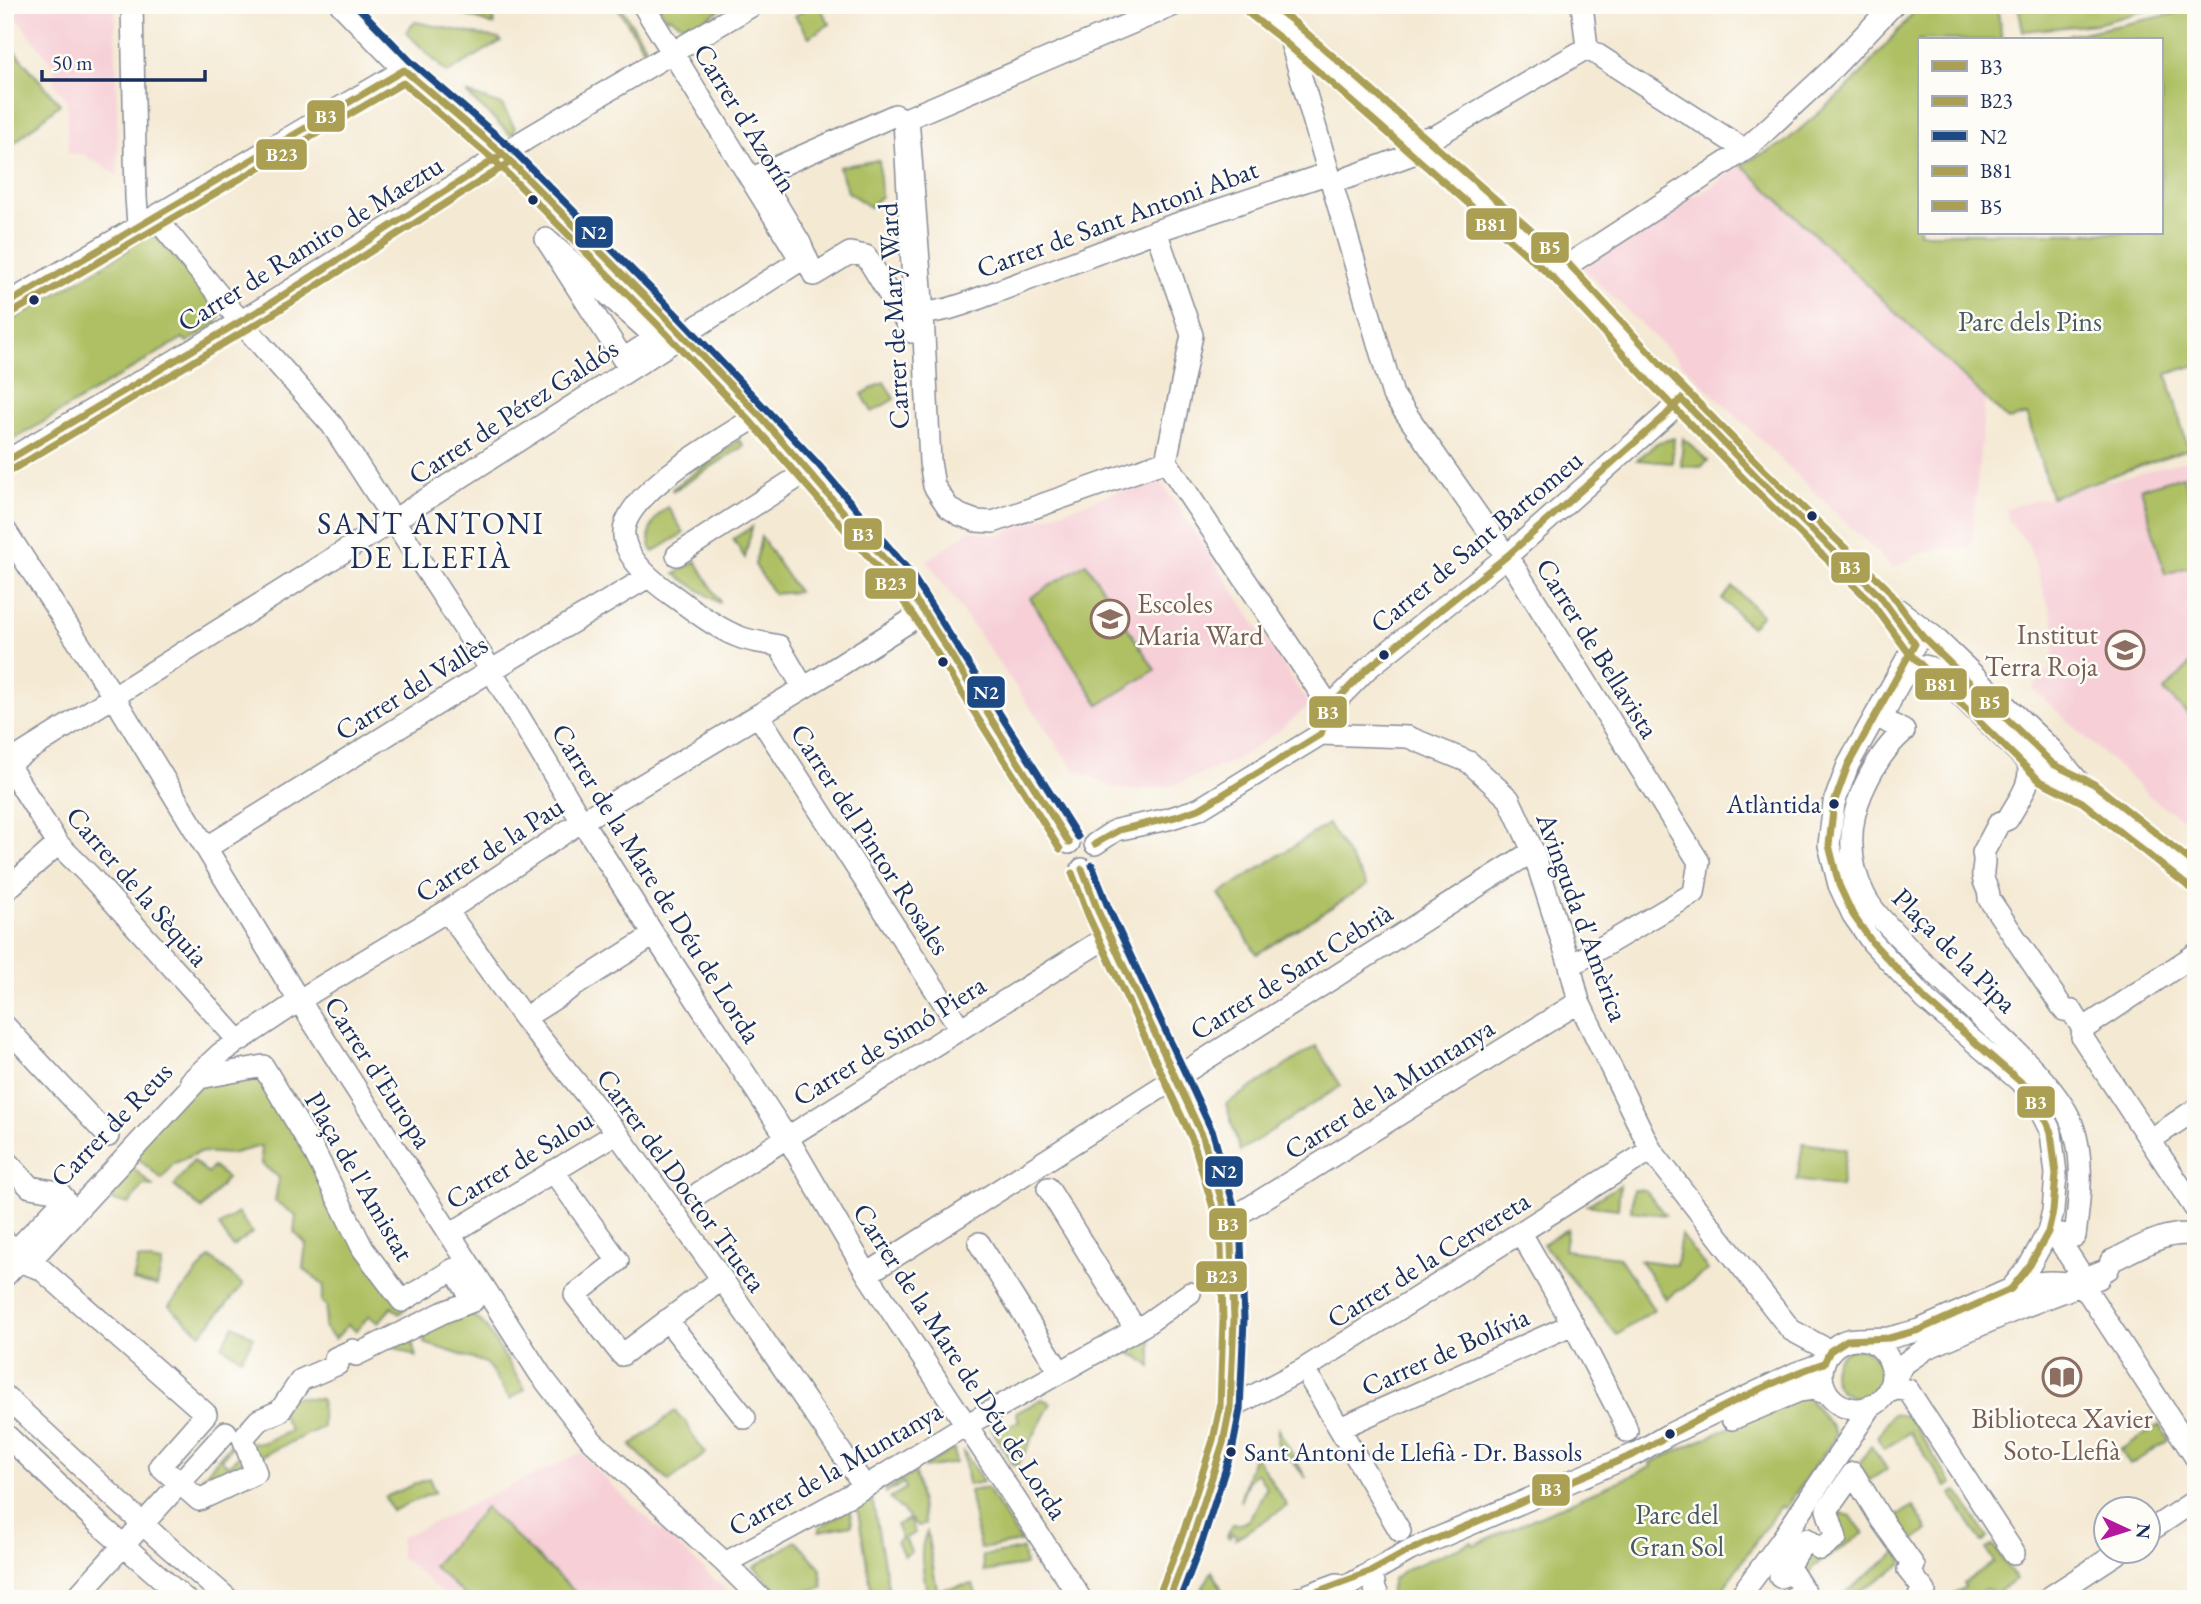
<svg xmlns="http://www.w3.org/2000/svg" width="2201" height="1604" viewBox="0 0 2201 1604" font-family="'EB Garamond',serif">
<style>
.built{fill:#f6cfd7}
.green{fill:#aec064;stroke:#647861;stroke-width:2}
.lines{fill:none;stroke-linecap:round;stroke-linejoin:round}
.minor-casing{stroke:#888c98;stroke-width:24}
.minor{stroke:#fff;stroke-width:21}
.bus-1-casing{stroke:#fdfcf7;stroke-width:12}
.bus-2-casing{stroke:#fdfcf7;stroke-width:12}
.bus-3-casing{stroke:#fdfcf7;stroke-width:12}
.bus-4-casing{stroke:#fdfcf7;stroke-width:12}
.bus-5-casing{stroke:#fdfcf7;stroke-width:12}
.bus-1{stroke:#ab9f54;stroke-width:7}
.bus-2{stroke:#ab9f54;stroke-width:7}
.bus-3{stroke:#1c4883;stroke-width:7}
.bus-4{stroke:#ab9f54;stroke-width:7}
.bus-5{stroke:#ab9f54;stroke-width:7}
.bus-dot{fill:#1b2f5e;stroke:#fdfcf7;stroke-width:2.5}
.labels{text-anchor:middle;dominant-baseline:central;stroke-width:5;stroke-linejoin:round;paint-order:stroke}
.bus-label{font-size:26px;fill:#1b2f5e;stroke:#fdfcf7;text-anchor:end}
.street-label{font-size:28px;fill:#1b2f5e;stroke:#fdfcf7}
.park-label{font-size:28px;fill:#475a60;stroke:#fdfcf7}
.education-label{font-size:28px;fill:#785e54;stroke:#fdfcf7;text-anchor:start}
.neighbourhood-label{font-size:30px;letter-spacing:2px;fill:#1b2f5e;stroke:#fdfcf7}
.line-badge{stroke:#fdfcf7;stroke-width:2.5}
.badge-label{font-size:19px;text-anchor:middle;font-weight:bold;fill:#fff}
</style>
<rect width="100%" height="100%" fill="#fdfcf7"/>
<filter id="ink" filterUnits="userSpaceOnUse"><feTurbulence type="fractalNoise" baseFrequency=".0143" numOctaves="2"/><feDisplacementMap in="SourceGraphic" scale="14" xChannelSelector="R" yChannelSelector="G"/><feConvolveMatrix kernelMatrix="1 2 1 2 8 2 1 2 1" color-interpolation-filters="sRGB"/></filter>
<filter id="wash" filterUnits="userSpaceOnUse"><feTurbulence type="fractalNoise" baseFrequency=".00686" numOctaves="4" result="noise"/><feDisplacementMap in="SourceGraphic" scale="28" xChannelSelector="R" yChannelSelector="G"/><feGaussianBlur stdDeviation="1.57" result="paint"/><feColorMatrix in="noise" values="0 0 0 0 0 0 0 0 0 0 0 0 0 0 0 0 0 1.4 0 .05"/><feComposite in="paint" operator="in"/></filter>
<g filter="url(#wash)">
<rect width="100%" height="100%" fill="#f4e9d3"/>
<path class="built" d="M6,5h109l3,171 -35,-22h-15l-1,-53 -12,-16 -1,-19z
M1741,164l244,235 -14,150h-32l-19,5 -27,14 -311,-301 102,-65 26,-14z
M2196,458v370l-42,-28 -122,-112 19,-20 6,-36 -28,-87 -21,-25 -2,-12z
M1158,477l151,228 -33,28 -40,27 -62,25 -40,5 -20,-2 -41,-20 -146,-207 43,-31 26,5z
M581,1453l28,30 127,116h-287l-49,-43v-18z"/>
<path class="green" d="M437,5h44l11,6 2,14z
M616,5h4l26,42 1,5 -3,4v-6z
M658,5h62l1,4 -32,20 -19,-12 -4,1z
M812,5h6l12,19 -21,13 -14,-21z
M1920,5h77l5,35h-83v193h242v-193h-113l125,-26 18,-9h5v360l-29,9 21,75 -137,48 -24,-82 -19,5 -267,-256 42,-20 70,-61z
M2018,5h147l-68,19 -74,7z
M415,22l85,17 1,2 -54,32 -41,-41z
M5,40l55,64 -55,47z
M466,93l36,12 13,23 -1,6h-4z
M879,160l2,36 -11,11 -22,-15 -9,-25z
M149,233l5,2 8,8 56,64 3,8 -5,9 -29,18 -4,-4 -178,107v-120l124,-75 -3,-5 18,-11z
M884,382l10,17 -22,13 -10,-18z
M1674,438l-2,25 -35,-3 20,-17z
M1683,438l25,23 -7,6 -20,-1z
M739,440l5,6 -71,45 -1,-2z
M2183,476l13,43v46l-31,9 -24,-86z
M668,507l16,26 -31,19c-9,-17 -1,-35 15,-45z
M752,527l-7,31 -12,-19z
M761,537l37,55 -24,2 -19,-29z
M696,561l24,41 -1,1 -44,-29z
M1086,563l69,107 -56,35 -69,-107z
M1733,587l29,28 -11,12 -29,-28z
M2196,658v64l-32,-31z
M1328,824l39,61 -110,69 -38,-60z
M1316,1046l25,40 -101,65 -14,-47z
M263,1066l144,241 -8,7 -7,-7 -14,16 -9,-7 -13,15 -8,-6 -13,14 -11,-12 3,-20 -6,-6 3,-15 -21,-18 3,-24 -12,-12 2,-16 -21,-15 4,-23 -17,-14 -1,-18 -31,8 -31,-2 -26,12 -11,15 -32,-27 72,-77z
M1803,1143l43,6 -5,38 -44,-7z
M124,1160l29,26 -10,-1 -14,19 -22,-5 -15,17 -30,10z
M193,1161l15,12 5,-6 14,11 -25,31 -28,-23z
M1620,1185l-2,24 -31,-4z
M1633,1189l12,1 20,25 -34,-4z
M238,1213l14,20 -19,14 -14,-21z
M1567,1229l-3,21 55,7 35,53 -37,25 -74,-91z
M1681,1235l27,35 -42,29 -26,-39 36,5z
M210,1257l33,28 -42,49 -32,-28z
M138,1259l24,4 -5,23 -24,-5z
M463,1313l10,3 11,8 41,65 -15,10 -24,-36 -62,-20 1,-5 -10,-3 -2,11 3,11 -31,-14 -31,4 15,-16 7,7 15,-16 9,7 14,-15 8,6z
M234,1325l20,12 -13,21 -19,-12z
M1151,1335v32l-12,-10 -16,-6z
M1833 1373a24 24 0 1 1 48 0a24 24 0 1 1-48 0Z
M1800,1396l8,2 25,30 3,6 -2,5 -49,69 -5,-2 -64,93h-323l-3,-7 3,-13 13,-10 66,-27 2,3 177,-78 -1,-4z
M296,1397l25,2 2,28 -67,32 -18,-18 23,2 29,-12 -9,-19 -34,9 -5,-5 28,-13z
M1042,1399l9,4 -33,62h-5l-22,-37 12,-7 3,6 13,-6 -3,-8z
M675,1411l5,7 6,3 6,14 14,18 -37,29 -38,-36z
M1892,1414l16,2 44,68 -6,3 -36,-55 -26,17 -7,-12z
M2159,1425l10,15 -39,25 -10,-15z
M1278,1429l28,49 -29,-35z
M230,1445l2,2 -11,12 7,7 11,-11 7,9 -54,25z
M1871,1446l16,23 -19,12 -10,-16z
M954,1449l2,14 -32,5v-2z
M963,1450l20,32 -15,3z
M1254,1453l33,53 -52,33 1,-4 -5,-1 -1,4 -3,-1 5,-13c24,3 23,-23 35,-36l-10,-15 -9,8 -8,21z
M915,1472l10,53 -8,1 -27,-28 16,-10 -2,-5 -18,10 -1,-3z
M429,1478l6,14 -43,19 -7,-14z
M987,1488l34,54 -41,7 -11,-58z
M1957,1491l31,47 -6,5 -31,-49z
M872,1497l18,100 -17,2 -16,-93z
M1913,1506l15,24 -19,13 -16,-24z
M1829,1507l22,10 13,16 -51,34 -11,20 -10,-15 15,-33 29,-1z
M485,1508l91,85 -6,6h-101l-36,-33z
M850,1509l2,16 -33,6v-4z
M909,1519l6,14 -10,5 6,14 -7,4 -7,-14 5,-3 -6,-14z
M927,1532l10,58 36,-6 4,13 -26,1 -17,-6 -7,1c-3,-19 -10,-43 0,-61z
M796,1541l24,26 3,21 -41,8 -28,-29z
M1993,1545l23,34 -20,14 -10,-4 -14,10h-25l18,-12 -2,-4 31,-21 -8,-13z
M1902,1548l1,16 -56,35h-10z
M1023,1549l2,16 -41,7 -2,-16z
M1212,1571l15,28h-26l1,-10z"/>
</g>
<g filter="url(#ink)">
<g class="lines">
<defs>
<path id="minor" d="M132,5l4,192 2,28
M341,5l63,65 99,84 164,165 142,151 92,108 168,265
M1254,5l33,25 273,240 96,105 102,103 122,118 53,40 119,114 36,43 108,86
M1582,5l5,43 158,102
M1288,32l105,363 123,175 183,292 -5,31 -124,73
M895,115l9,5 11,199 -3,13 -46,-76 -16,-3 -36,22 -14,-32 -41,-68z
M1413,140l23,-4 151,-88
M1347,178l77,-28
M156,218l84,103 92,104 159,245 87,145 76,120 139,212 74,127 214,325
M1156,231l36,104 -26,126 164,246
M546,239l106,95 -4,9 -25,16z
M1560,270l185,-120 84,-78 64,-67
M5,305l399,-235
M923,314l25,-5 16,-5 192,-73 173,-58
M759,415c-31,21 -140,79 -135,121 2,22 25,42 41,54 25,17 49,38 77,48 12,4 25,5 37,8l24,41
M1166,461l-173,61 -17,-1 -16,-6 -12,-8 -14,-21 -4,-24 -7,-148 -15,-196 266,-113
M5,462l258,-154 265,-170 225,-133
M5,530l109,167 181,297 245,380 52,67 133,122 36,36
M677,555l132,-85
M1933,636l-13,3 -5,5 -67,121 -14,38 -5,42 10,40 14,30 19,27 54,58 104,90 21,42 5,42 -3,37 -5,21 -18,33 -19,24
M758,715l202,313
M1326,719l4,-12 37,-38 140,-113 159,-141 15,-16
M2023,750l24,23 32,16
M5,760l53,84 33,33 148,164 75,-50 133,-80 135,-90 238,-143 104,-66
M5,765l403,-254 393,-251 -158,-255
M1095,844l21,-14 52,-11 31,-10 122,-75 87,3 61,25 40,37 24,52 37,115 9,36 72,148 140,180 39,21
M206,848l271,-169 171,-102
M1082,869l16,42 105,226 24,82 4,26 3,74 -4,89 -7,35 -30,93 -24,63
M5,891l53,-47
M447,911l77,107 93,115 105,146 143,208
M524,1018l130,-83
M5,1026l103,110
M2086,1027l110,-73
M263,1066l52,87 48,96 39,52 52,-32 19,32 -29,11 -88,43 -3,-5 -18,8 3,6 -37,16 -21,31 -21,9 -16,18 13,35 -57,27 -39,-34 46,-52 -165,-145 -14,-5 175,-189 3,2z
M191,1081l30,-28 11,-7
M2159,1134l37,-25
M5,1160l25,27 29,5 6,7 -50,52 -10,-10
M553,1171l65,90 -43,34 47,60 100,-76
M1048,1188l88,142
M699,1193l411,-258
M2196,1210l-114,-173 1,-8 -11,-18 -8,-1 -75,-111c1,-10 -5,-13 -6,-22 -1,-10 3,-14 0,-24l16,-30 9,-4c9,-17 27,-38 19,-58l-94,-92c-29,-15 -41,30 -51,50l22,12c-19,16 -32,38 -42,61 -14,32 -14,70 2,102 10,21 29,36 44,53 28,29 59,57 88,85 26,25 51,48 70,79 21,37 14,86 9,125l-15,-2 -1,6 22,34 7,3 20,-8 3,-8c24,-11 57,-33 85,-25
M1227,1219l20,-10 332,-207
M450,1234l167,-101
M1526,1242l47,82 51,98 3,9
M979,1243l81,129
M867,1274l666,-423
M5,1276l26,-28
M2072,1279l17,15 107,164
M667,1320l78,98
M1858,1339l31,-1 30,-8 92,-41c24,-8 43,-9 67,-4
M1822 1374a35 35 0 1 1 70 0a35 35 0 1 1-70 0Z
M1312,1382l88,149
M1890,1385l15,-22 22,-15 93,-40 79,-30
M1886,1393l11,-4 11,1 106,163
M5,1396l153,142 70,61
M1230,1408l74,-39 347,-219
M1732,1419l67,-28 14,-2 15,5
M1340,1428l233,-104
M5,1434l94,90 86,75
M2148,1532l48,-32
M725,1563l140,-76 89,-55 192,-108 44,-31
M1372,1571l3,18 5,10
M75,1599l151,-167
M1296,1599l41,-15
M1325,1599l85,-49 225,-96 33,-19 128,-62 28,-10
M1738,1599l45,-61 89,-133
M1795,1599l-1,-2 10,-6 -12,-19 -12,5 27,-38 13,10 16,-11 -9,-28 26,-37 29,48 32,45 -6,4 17,21 -6,5 3,3
M2047,1599l72,-47"/>
</defs>
<use href="#minor" class="minor-casing"/>
<use href="#minor" class="minor"/>
<defs>
<path id="bus-1" d="M5,305l399,-235 99,84 164,165 92,96 135,155 30,42 145,231
M5,462l258,-154 240,-154
M1095,844l24,-14 56,-13 26,-9 120,-74 9,-27 37,-38 140,-113 159,-141 15,-16 77,79 122,118 35,48 -67,121 -14,38 -5,42 10,40 14,30 19,27 54,58 104,90 21,42 5,42 -3,37 -5,21 -18,33 -19,24 -92,41 -30,8 -42,2 -17,11 -6,12c-63,22 -131,58 -189,91l-225,96 -38,21 -75,28
M1082,869l16,42 105,226 24,82 4,26 3,74 -4,89 -7,35 -30,93 -24,63"/>
<path id="bus-2" d="M10,314l393,-231 93,79 163,164 92,96 135,155 29,41 145,231
M10,471l258,-154 241,-154
M1072,873l16,42 105,226 24,80 4,25 2,73 -3,88 -7,33 -30,93 -24,62"/>
<path id="bus-3" d="M356,5l55,57 99,85 164,165 143,151 93,109 168,265
M1092,865l16,42 105,226 24,83 4,27 3,76 -4,91 -7,36 -30,93 -23,60"/>
<path id="bus-4" d="M1248,13l32,25 273,240 96,104 102,104 121,117 36,49 132,129 42,21 107,85"/>
<path id="bus-5" d="M1272,5l22,17 273,240 97,106 101,103 122,117 36,49 130,127 41,20 102,81"/>
</defs>
<use href="#bus-1" class="bus-1-casing"/>
<use href="#bus-2" class="bus-2-casing"/>
<use href="#bus-3" class="bus-3-casing"/>
<use href="#bus-4" class="bus-4-casing"/>
<use href="#bus-5" class="bus-5-casing"/>
<use href="#bus-1" class="bus-1"/>
<use href="#bus-2" class="bus-2"/>
<use href="#bus-3" class="bus-3"/>
<use href="#bus-4" class="bus-4"/>
<use href="#bus-5" class="bus-5"/>
</g>
</g>
<defs>
<symbol id="school-ring" viewBox="-11 -11 22 22"><circle r="9.5" fill="#fdfcf7" stroke="#8d6e63" stroke-width="1.5"/><path d="M0-5L7-2L0 1L-7-2ZM-4 1L0 2.5L4 1V4Q0 6-4 4Z" fill="#8d6e63"/></symbol>
<symbol id="library-ring" viewBox="-11 -11 22 22"><circle r="9.5" fill="#fdfcf7" stroke="#8d6e63" stroke-width="1.5"/><path d="M-6-4Q-3-5.5-.7-3.5V5Q-3 3-6 4ZM6-4Q3-5.5 .7-3.5V5Q3 3 6 4Z" fill="#8d6e63"/></symbol>
</defs>
<g fill-rule="evenodd">
<use href="#school-ring" x="1088" y="597" width="44" height="44"/>
<use href="#school-ring" x="2103" y="628" width="44" height="44"/>
<use href="#library-ring" x="2040" y="1355" width="44" height="44"/>
</g>
<g class="bus-dot">
<circle cx="533" cy="200" r="6"/>
<circle cx="34" cy="300" r="6"/>
<circle cx="1812" cy="516" r="6"/>
<circle cx="1384" cy="655" r="6"/>
<circle cx="943" cy="662" r="6"/>
<circle cx="1834" cy="804" r="6"/>
<circle cx="1670" cy="1434" r="6"/>
<circle cx="1231" cy="1452" r="6"/>
</g>
<g class="labels">
<g class="bus-label">
<text x="1821" y="804">Atlàntida</text>
<text x="1244" y="1452" text-anchor="start">Sant Antoni de Llefià - Dr. Bassols</text>
</g>
<g class="street-label">
<text transform="translate(746 118) rotate(58)">Carrer d'Azorín</text>
<text transform="translate(1117 218) rotate(-20)">Carrer de Sant Antoni Abat</text>
<text transform="translate(310 243) rotate(-32)">Carrer de Ramiro de Maeztu</text>
<text transform="translate(893 316) rotate(-93)">Carrer de Mary Ward</text>
<text transform="translate(513 411) rotate(-33)">Carrer de Pérez Galdós</text>
<text transform="translate(1476 541) rotate(-40)">Carrer de Sant Bartomeu</text>
<text transform="translate(1598 648) rotate(58)">Carrer de Bellavista</text>
<text transform="translate(411 687) rotate(-32)">Carrer del Vallès</text>
<text transform="translate(871 839) rotate(57)">Carrer del Pintor Rosales</text>
<text transform="translate(489 849) rotate(-33)">Carrer de la Pau</text>
<text transform="translate(657 883) rotate(58)">Carrer de la Mare de Déu de Lorda</text>
<text transform="translate(138 886) rotate(49)">Carrer de la Sèquia</text>
<text transform="translate(1583 917) rotate(70)">Avinguda d'Amèrica</text>
<text transform="translate(1955 950) rotate(45)">Plaça de la Pipa</text>
<text transform="translate(1291 971) rotate(-32)">Carrer de Sant Cebrià</text>
<text transform="translate(889 1040) rotate(-32)">Carrer de Simó Piera</text>
<text transform="translate(379 1072) rotate(57)">Carrer d'Europa</text>
<text transform="translate(1389 1088) rotate(-32)">Carrer de la Muntanya</text>
<text transform="translate(111 1124) rotate(-46)">Carrer de Reus</text>
<text transform="translate(519 1159) rotate(-31)">Carrer de Salou</text>
<text transform="translate(360 1176) rotate(60)">Plaça de l'Amistat</text>
<text transform="translate(682 1180) rotate(54)">Carrer del Doctor Trueta</text>
<text transform="translate(1428 1259) rotate(-32)">Carrer de la Cervereta</text>
<text transform="translate(1445 1351) rotate(-24)">Carrer de Bolívia</text>
<text transform="translate(961 1361) rotate(57)">Carrer de la Mare de Déu de Lorda</text>
<text transform="translate(835 1468) rotate(-30)">Carrer de la Muntanya</text>
</g>
<g class="park-label">
<text x="2030" y="321">Parc dels Pins</text>
<text x="1677" y="1514">Parc del<tspan x="1677" dy="32">Gran Sol</tspan></text>
</g>
<g class="education-label">
<text x="1137" y="603">Escoles<tspan x="1137" dy="32">Maria Ward</tspan></text>
<text x="2098" y="634" text-anchor="end">Institut<tspan x="2098" dy="32">Terra Roja</tspan></text>
<text x="2062" y="1418" text-anchor="middle">Biblioteca Xavier<tspan x="2062" dy="32">Soto-Llefià</tspan></text>
</g>
<g class="neighbourhood-label">
<text x="431" y="523">SANT ANTONI<tspan x="431" dy="34">DE LLEFIÀ</tspan></text>
</g>
</g>
<g class="line-badge">
<rect x="306" y="99" width="40" height="34" rx="7" fill="#ab9f54"/>
<rect x="255" y="138" width="53" height="33" rx="7" fill="#ab9f54"/>
<rect x="1465" y="207" width="53" height="34" rx="7" fill="#ab9f54"/>
<rect x="574" y="215" width="40" height="34" rx="7" fill="#1c4883"/>
<rect x="1530" y="231" width="40" height="33" rx="7" fill="#ab9f54"/>
<rect x="843" y="517" width="40" height="34" rx="7" fill="#ab9f54"/>
<rect x="1830" y="551" width="41" height="33" rx="7" fill="#ab9f54"/>
<rect x="864" y="567" width="53" height="33" rx="7" fill="#ab9f54"/>
<rect x="1914" y="667" width="54" height="34" rx="7" fill="#ab9f54"/>
<rect x="966" y="675" width="40" height="34" rx="7" fill="#1c4883"/>
<rect x="1970" y="685" width="40" height="34" rx="7" fill="#ab9f54"/>
<rect x="1308" y="695" width="40" height="34" rx="7" fill="#ab9f54"/>
<rect x="2016" y="1085" width="40" height="34" rx="7" fill="#ab9f54"/>
<rect x="1204" y="1155" width="40" height="33" rx="7" fill="#1c4883"/>
<rect x="1208" y="1207" width="40" height="34" rx="7" fill="#ab9f54"/>
<rect x="1195" y="1260" width="53" height="33" rx="7" fill="#ab9f54"/>
<rect x="1531" y="1473" width="40" height="34" rx="7" fill="#ab9f54"/>
</g>
<g class="badge-label">
<text x="326" y="123">B3</text>
<text x="282" y="161">B23</text>
<text x="1491" y="231">B81</text>
<text x="594" y="239">N2</text>
<text x="1550" y="254">B5</text>
<text x="863" y="541">B3</text>
<text x="1850" y="574">B3</text>
<text x="891" y="590">B23</text>
<text x="1941" y="691">B81</text>
<text x="986" y="699">N2</text>
<text x="1990" y="709">B5</text>
<text x="1328" y="719">B3</text>
<text x="2036" y="1109">B3</text>
<text x="1224" y="1178">N2</text>
<text x="1228" y="1231">B3</text>
<text x="1222" y="1283">B23</text>
<text x="1551" y="1496">B3</text>
</g>
<rect width="2201" height="1604" fill="none" stroke="#fdfcf7" stroke-width="28"/>
<rect x="1918" y="38" width="245" height="196" fill="#fdfcf7" stroke="#a3aaba" stroke-width="2"/>
<rect x="1932" y="61" width="35" height="10" fill="#ab9f54" stroke="#a3aaba" stroke-width="2"/>
<text x="1980" y="74" font-size="21" fill="#1b2f5e">B3</text>
<rect x="1932" y="96" width="35" height="10" fill="#ab9f54" stroke="#a3aaba" stroke-width="2"/>
<text x="1980" y="108" font-size="21" fill="#1b2f5e">B23</text>
<rect x="1932" y="131" width="35" height="10" fill="#1c4883" stroke="#a3aaba" stroke-width="2"/>
<text x="1980" y="144" font-size="21" fill="#1b2f5e">N2</text>
<rect x="1932" y="166" width="35" height="10" fill="#ab9f54" stroke="#a3aaba" stroke-width="2"/>
<text x="1980" y="178" font-size="21" fill="#1b2f5e">B81</text>
<rect x="1932" y="201" width="35" height="10" fill="#ab9f54" stroke="#a3aaba" stroke-width="2"/>
<text x="1980" y="214" font-size="21" fill="#1b2f5e">B5</text>
<g transform="translate(2127 1530) rotate(94)"><circle r="33" fill="#fdfcf7" stroke="#a3aaba" stroke-width="2"/>
<path d="M0-5L12 26L0 18L-12 26Z" fill="#b5179e"/>
<text y="-10" font-size="19" font-weight="bold" text-anchor="middle" fill="#1b2f5e">N</text>
</g>
<path d="M42 70v10h163v-10" fill="none" stroke="#1b2f5e" stroke-width="3.5"/>
<text x="52" y="70" font-size="21" fill="#1b2f5e" stroke="#fdfcf7" stroke-width="5" paint-order="stroke">50 m</text>
</svg>
